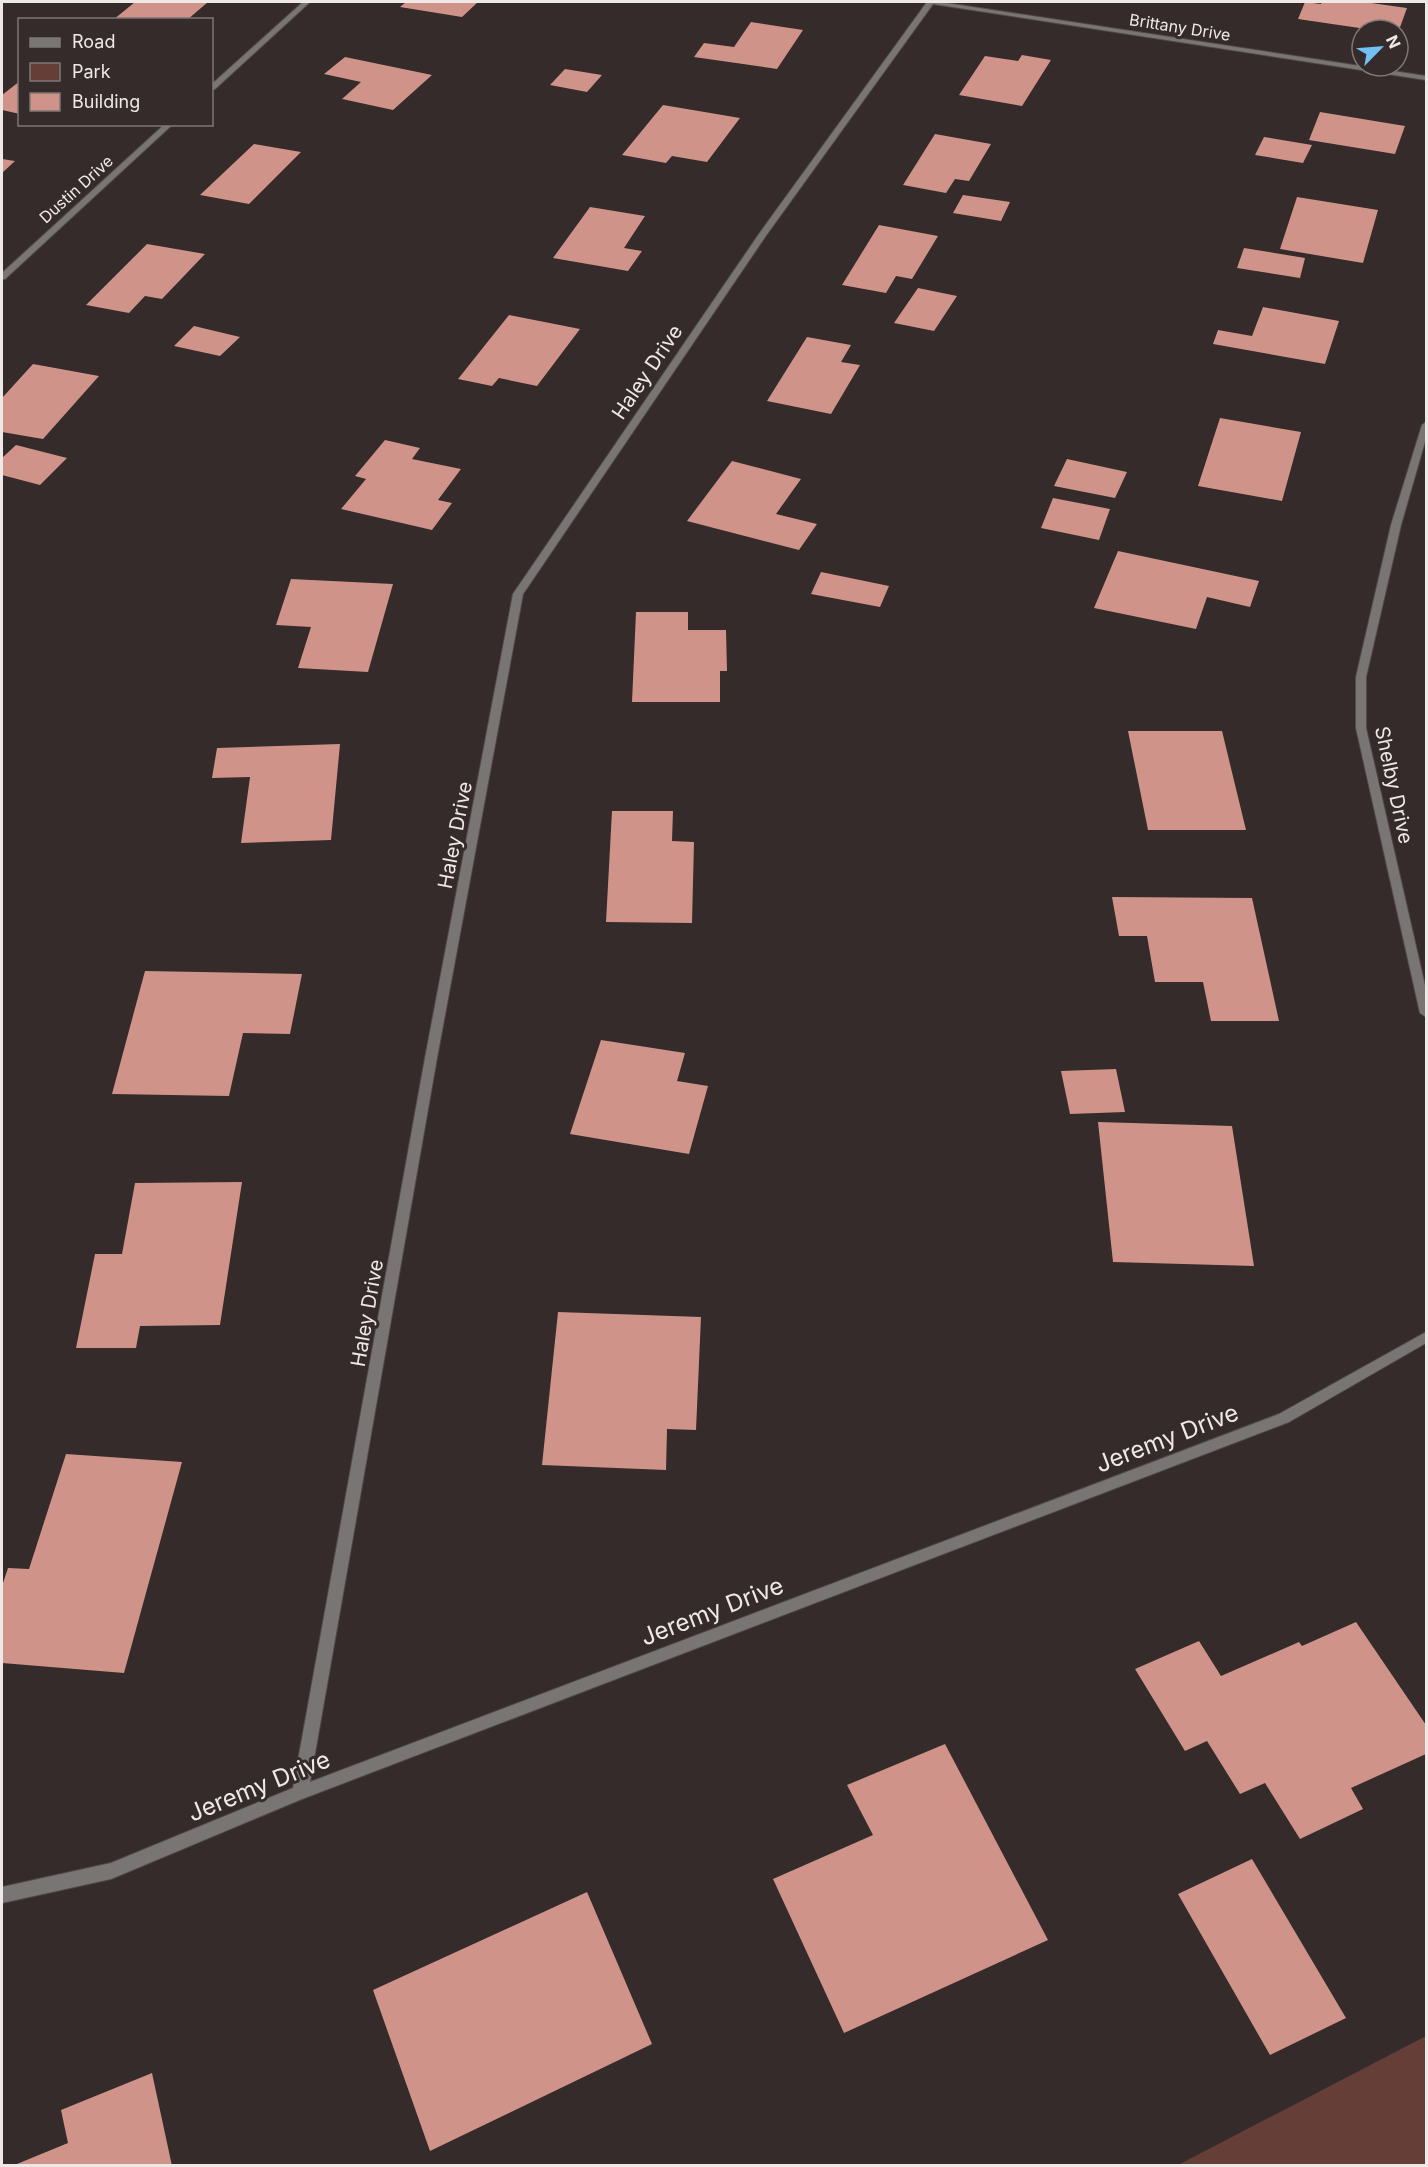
<svg xmlns="http://www.w3.org/2000/svg" width="1428" height="2167" viewBox="0 0 1428 2167" font-family="Inter,sans-serif">
<style>
.green{fill:#663e38}
.building{fill:#cf938a}
.lines{fill:none;stroke-linecap:round;stroke-linejoin:round}
.minor-casing{stroke:#524948;stroke-width:2}
.minor{fill:#797574;fill-rule:evenodd}
.labels{text-anchor:middle;dominant-baseline:central;stroke-width:6;stroke-linejoin:round;paint-order:stroke}
.far-street-label{font-size:16px;fill:#eee8e7;stroke:#342b2a}
.street-label{font-size:20px;fill:#eee8e7;stroke:#342b2a}
.near-street-label{font-size:24px;fill:#eee8e7;stroke:#342b2a}
</style>
<rect width="100%" height="100%" fill="#342b2a"/>
<path class="green" d="M1426,2036v129h-248z"/>
<path class="building" d="M135,2h73l-21,18h-74z
M406,2h72l-16,15 -62,-10z
M1305,2l16,2 1,-2h42l43,6 -8,22h-26l-75,-11z
M751,22l52,8 -26,39 -83,-12 10,-14 30,4z
M1022,55l29,5 -29,46 -63,-11 26,-39 33,5z
M345,57l87,18 -39,35 -51,-11 19,-17 -37,-8z
M565,69l37,6 -15,17 -37,-7z
M20,81v33l-18,-4v-15z
M663,105l77,13 -33,44 -35,-6 -6,7 -44,-8z
M1320,112l85,14 -10,28 -86,-14z
M935,134l56,10 -22,37 -14,-2 -9,14 -43,-8z
M1264,137l48,8 -9,18 -48,-8z
M254,144l47,8 -52,52 -49,-9z
M2,159l13,2 -13,12z
M963,195l47,7 -9,19 -48,-8z
M1297,197l81,13 -15,53 -83,-14z
M590,207l55,9 -21,32 18,3 -14,20 -75,-13z
M879,225l59,11 -26,43 -16,-3 -10,17 -44,-8z
M147,244l58,10 -43,45 -17,-3 -16,17 -43,-8z
M1244,248l61,10 -5,20 -63,-10z
M918,288l39,8 -23,35 -40,-8z
M1263,307l76,14 -14,43 -112,-20 5,-14 34,6z
M509,315l71,14 -43,57 -38,-8 -7,8 -34,-7z
M194,326l46,11 -20,19 -46,-10z
M807,337l44,8 -10,17 19,3 -29,49 -64,-13z
M33,364l66,12 -56,63 -41,-7v-34z
M1220,418l81,14 -19,69 -84,-15z
M385,440l35,8 -8,11 49,10 -23,31 14,3 -20,27 -91,-21 25,-30 -11,-3z
M16,445l51,13 -27,27 -38,-10v-17z
M1067,459l60,13 -12,26 -61,-12z
M732,461l69,18 -25,35 41,10 -18,26 -112,-29z
M1053,498l57,11 -11,31 -58,-12z
M1118,551l141,30 -9,26 -43,-10 -11,32 -102,-21z
M821,572l68,14 -9,21 -69,-13z
M291,579l102,5 -25,88 -70,-4 13,-41 -35,-2z
M636,612h52v18h38l1,41h-7v31h-88z
M1128,731h94l24,99h-98z
M340,744l-9,96 -90,3 9,-66 -38,1 5,-30z
M612,811h61l-1,30 22,1 -2,81 -86,-1z
M1112,897l140,1 27,123h-68l-8,-39h-48l-8,-46h-28z
M145,971l157,3 -12,60 -47,-1 -14,63 -117,-2z
M601,1040l84,13 -8,28 31,5 -19,68 -119,-20z
M1116,1069l9,43 -55,2 -9,-43z
M1098,1122l134,4 22,140 -141,-4z
M242,1182l-22,143 -80,1 -4,22h-60l19,-94h27l13,-71z
M558,1312l143,5 -5,113 -29,-1 -1,41 -124,-5z
M66,1454l116,8 -58,211 -122,-10v-77l6,-18 21,1z
M1356,1622l70,103v29l-75,34 12,21 -63,30 -35,-56 -25,11 -33,-53 -22,10 -50,-82 64,-28 22,35 78,-34 3,4z
M945,1744l103,196 -204,93 -71,-154 100,-44 -26,-50z
M1252,1859l94,159 -76,37 -92,-161z
M587,1892l65,152 -222,107 -57,-161z
M152,2073l20,93h-160l56,-23 -7,-33z"/>
<g class="lines">
<defs>
<path id="minor" d="M303,2h7l-95,87h-3v-5z
M927,2h13l486,74v4l-493,-76 -168,233 -242,357 -86,464 -127,724 969,-368 147,-82v11l-137,79 -987,377 -191,80 -109,24v-16l109,-24 182,-75 132,-730 88,-464 246,-360z
M165,124h8l-168,155h-3v-6z
M1426,422v16l-25,87 -35,152v51l60,262v27l-6,-4 -64,-285v-51l35,-152 31,-100z"/>
</defs>
<use href="#minor" class="minor-casing"/>
<use href="#minor" class="minor"/>
</g>
<g class="labels">
<g class="far-street-label">
<text transform="translate(1180 27) rotate(9)">Brittany Drive</text>
<text transform="translate(76 189) rotate(-42)">Dustin Drive</text>
</g>
<g class="street-label">
<text transform="translate(647 372) rotate(-56)">Haley Drive</text>
<text transform="translate(1394 785) rotate(78)">Shelby Drive</text>
<text transform="translate(455 835) rotate(-79)">Haley Drive</text>
<text transform="translate(367 1313) rotate(-80)">Haley Drive</text>
</g>
<g class="near-street-label">
<text transform="translate(1167 1438) rotate(-21)">Jeremy Drive</text>
<text transform="translate(712 1611) rotate(-21)">Jeremy Drive</text>
<text transform="translate(259 1786) rotate(-22)">Jeremy Drive</text>
</g>
</g>
<rect width="1428" height="2167" fill="none" stroke="#eee8e7" stroke-width="6"/>
<rect x="18" y="18" width="195" height="108" fill="#342b2a" stroke="#7e7776" stroke-width="1.5"/>
<rect x="30" y="38" width="30" height="9" fill="#797574" stroke="#7e7776" stroke-width="1.5"/>
<text x="72" y="48" font-size="18" fill="#eee8e7">Road</text>
<rect x="30" y="63" width="30" height="18" fill="#663e38" stroke="#7e7776" stroke-width="1.5"/>
<text x="72" y="78" font-size="18" fill="#eee8e7">Park</text>
<rect x="30" y="93" width="30" height="18" fill="#cf938a" stroke="#7e7776" stroke-width="1.5"/>
<text x="72" y="108" font-size="18" fill="#eee8e7">Building</text>
<g transform="translate(1380 48) rotate(65)"><circle r="28" fill="#342b2a" stroke="#7e7776" stroke-width="1.5"/>
<path d="M0-4.5L10 22L0 15L-10 22Z" fill="#71c1f5"/>
<text y="-9" font-size="16" font-weight="bold" text-anchor="middle" fill="#eee8e7">N</text>
</g>
</svg>
